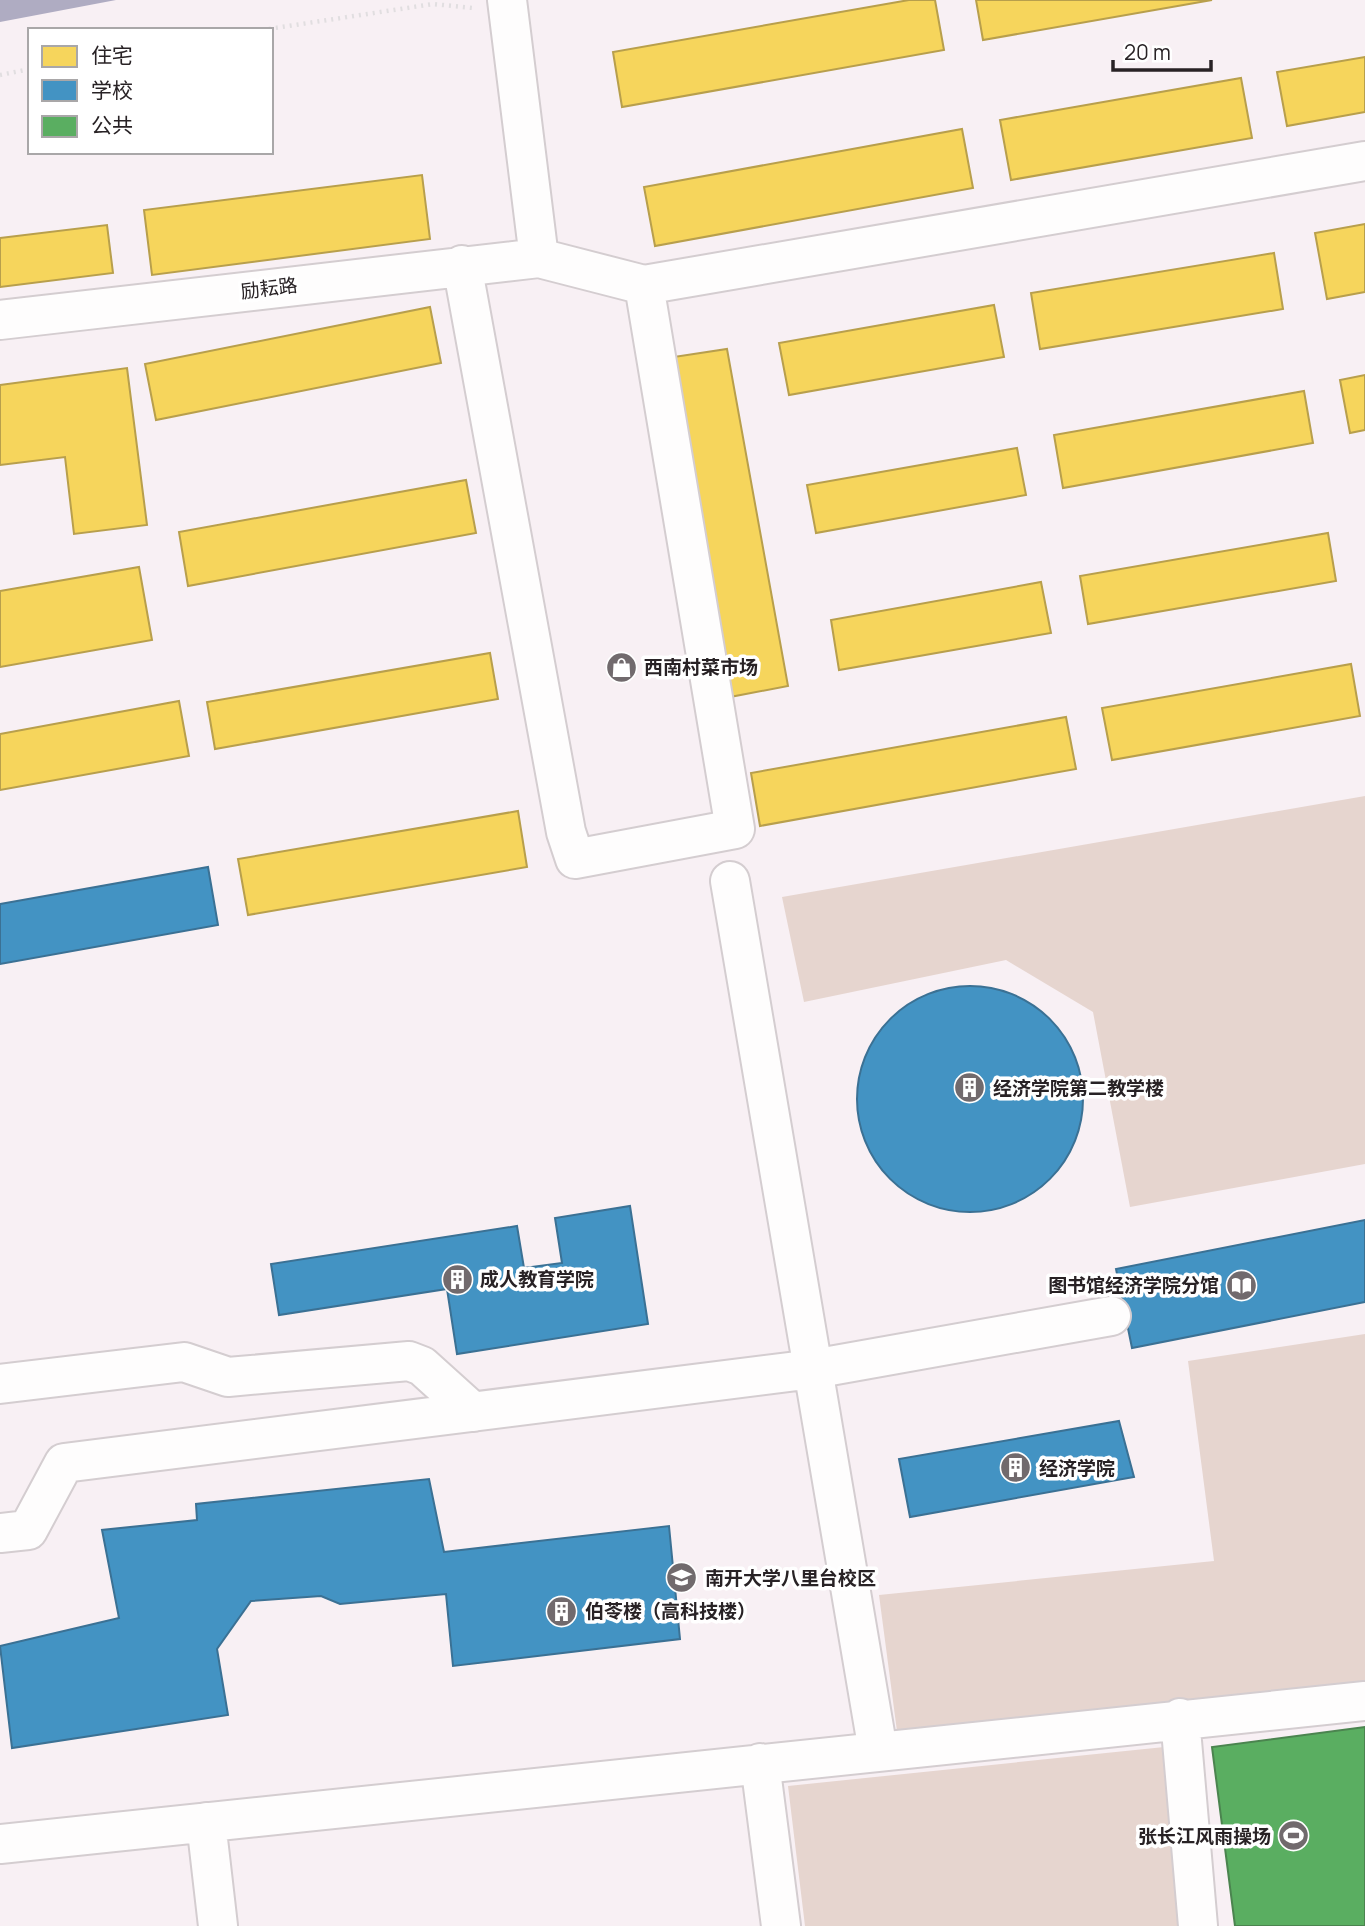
<svg xmlns="http://www.w3.org/2000/svg" width="1365" height="1926" viewBox="0 0 1365 1926" font-family="Manrope,'Noto Sans SC',sans-serif">
<style>
.green{fill:#e6d5cf}
.water{fill:#afacc2}
.homes{fill:#f6d55c;stroke:#b89f4c;stroke-width:2}
.schools{fill:#4393c3;stroke:#3b7194;stroke-width:2}
.public{fill:#5aae61;stroke:#4b844f;stroke-width:2}
.lines{fill:none;stroke-linecap:round;stroke-linejoin:round}
.minor-casing{stroke:#d4cdd0;stroke-width:42}
.path{stroke:#e1dee0;stroke-width:4.5;stroke-dasharray:2 5;stroke-linecap:butt}
.minor{stroke:#fefdfd;stroke-width:38}
.labels{text-anchor:middle;dominant-baseline:central;stroke-width:7;stroke-linejoin:round;paint-order:stroke}
.street-label{font-size:19px;fill:#282225;stroke:#fff}
.poi-label{font-size:19px;font-weight:bold;fill:#282225;stroke:#fff;text-anchor:start}
</style>
<rect width="100%" height="100%" fill="#f8f0f4"/>
<path class="green" d="M1365,796v368l-235,43 -37,-195 -87,-52 -202,42 -22,-105z
M1365,1334v370l-465,50 -21,-159 335,-34 -26,-200z
M1174,1746l15,180h-384l-17,-140z"/>
<path class="water" d="M0,0h116l-116,22z"/>
<path class="homes" d="M909,0h26l9,50 -322,57 -9,-55z
M976,0h236l-229,40z
M1365,57v55l-78,14 -10,-54z
M1241,78l11,60 -241,42 -11,-60z
M962,129l11,59 -318,58 -11,-59z
M422,175l8,64 -278,36 -8,-65z
M1365,224v68l-38,7 -12,-66z
M107,225l6,48 -113,14v-49z
M1274,253l9,56 -243,40 -9,-56z
M994,305l10,52 -215,38 -10,-52z
M430,307l11,56 -285,57 -11,-56z
M727,349l61,337 -58,11 -63,-339z
M127,368l20,157 -73,9 -9,-77 -65,8v-80z
M1365,375v55l-15,3 -10,-53z
M1304,391l9,52 -250,45 -9,-53z
M1017,448l9,47 -210,38 -9,-48z
M466,480l10,53 -288,53 -9,-54z
M1328,533l8,48 -248,43 -8,-48z
M139,567l13,73 -152,27v-76z
M1041,582l10,51 -212,37 -8,-50z
M490,653l8,46 -283,50 -8,-47z
M1351,664l9,52 -248,44 -10,-52z
M179,701l10,55 -189,34v-56z
M1066,717l10,52 -316,57 -9,-53z
M518,811l9,56 -279,48 -10,-56z"/>
<path class="schools" d="M208,867l10,58 -218,39v-60z
M857 1099a113 113 0 1 1 226 0a113 113 0 1 1-226 0Z
M630,1206l18,118 -191,30 -10,-65 -168,26 -8,-51 246,-38 7,42 38,-5 -7,-45z
M1365,1220v82l-233,46 -16,-79z
M1119,1421l15,56 -224,40 -11,-58z
M429,1479l15,73 225,-26 11,113 -227,27 -7,-72 -106,10 -19,-8 -70,5 -34,48 11,66 -216,33 -12,-102 119,-28 -17,-88 95,-10 -1,-16z"/>
<path class="public" d="M1365,1727v199h-130l-23,-179z"/>
<g class="lines">
<defs>
<path id="minor" d="M507,0l32,258
M462,265l104,567 9,27 160,-30 -91,-544
M0,320l539,-62 105,27 721,-124
M730,881l148,870
M0,1384l184,-22 44,15 181,-16 13,5 51,46
M0,1533l28,-3 36,-67 749,-94 298,-53
M1180,1718l18,208
M760,1763l21,163
M206,1822l12,104
M0,1844l1365,-143"/>
</defs>
<use href="#minor" class="minor-casing"/>
<path class="path" d="M262,30l171,-26 40,4
M0,75l30,-6"/>
<use href="#minor" class="minor"/>
</g>
<defs>
<symbol id="shop-disc" viewBox="-11 -11 22 22"><circle r="9.5" fill="#716a6d" stroke="#fff"/><path d="M-5-2.5h2.3a2.7 3.5 0 0 1 5.4 0H5L5.5 6h-11ZM-1.5-2.5h3a1.5 2.3 0 0 0-3 0Z" fill="#fff"/></symbol>
<symbol id="building-disc" viewBox="-11 -11 22 22"><circle r="9.5" fill="#716a6d" stroke="#fff"/><path d="M-4-6H4V6H1V3H-1V6H-4ZM-2.5-4.3h1.7v1.8h-1.7ZM.8-4.3h1.7v1.8H.8ZM-2.5-1h1.7V.8h-1.7ZM.8-1h1.7V.8H.8Z" fill="#fff"/></symbol>
<symbol id="library-disc" viewBox="-11 -11 22 22"><circle r="9.5" fill="#716a6d" stroke="#fff"/><path d="M-6-4Q-3-5.5-.7-3.5V5Q-3 3-6 4ZM6-4Q3-5.5 .7-3.5V5Q3 3 6 4Z" fill="#fff"/></symbol>
<symbol id="university-disc" viewBox="-11 -11 22 22"><circle r="9.5" fill="#716a6d" stroke="#fff"/><path d="M0-5L7-2L0 1L-7-2ZM-4 1L0 2.5L4 1V4Q0 6-4 4Z" fill="#fff"/></symbol>
<symbol id="stadium-disc" viewBox="-11 -11 22 22"><circle r="9.5" fill="#716a6d" stroke="#fff"/><path d="M0-5a6.5 5 0 1 0 0 10a6.5 5 0 1 0 0-10ZM-3.5-1.8h7v3.6h-7Z" fill="#fff"/></symbol>
</defs>
<g fill-rule="evenodd">
<use href="#shop-disc" x="604" y="650" width="35" height="35"/>
<use href="#building-disc" x="952" y="1070" width="35" height="35"/>
<use href="#building-disc" x="440" y="1262" width="35" height="35"/>
<use href="#library-disc" x="1224" y="1268" width="35" height="35"/>
<use href="#building-disc" x="998" y="1450" width="35" height="35"/>
<use href="#university-disc" x="664" y="1560" width="35" height="35"/>
<use href="#building-disc" x="544" y="1594" width="35" height="35"/>
<use href="#stadium-disc" x="1276" y="1818" width="35" height="35"/>
</g>
<g class="labels">
<g class="street-label">
<text transform="translate(269 288) rotate(-7)">励耘路</text>
</g>
<g class="poi-label">
<text x="644" y="667">西南村菜市场</text>
<text x="993" y="1088">经济学院第二教学楼</text>
<text x="480" y="1279">成人教育学院</text>
<text x="1219" y="1285" text-anchor="end">图书馆经济学院分馆</text>
<text x="1039" y="1468">经济学院</text>
<text x="705" y="1578">南开大学八里台校区</text>
<text x="585" y="1611">伯苓楼（高科技楼）</text>
<text x="1271" y="1836" text-anchor="end">张长江风雨操场</text>
</g>
</g>
<rect x="28" y="28" width="245" height="126" fill="#ffffff" stroke="#a9a7a8" stroke-width="2"/>
<rect x="42" y="46" width="35" height="21" fill="#f6d55c" stroke="#a9a7a8" stroke-width="2"/>
<text x="91" y="63" font-size="21" fill="#282225">住宅</text>
<rect x="42" y="80" width="35" height="21" fill="#4393c3" stroke="#a9a7a8" stroke-width="2"/>
<text x="91" y="98" font-size="21" fill="#282225">学校</text>
<rect x="42" y="116" width="35" height="21" fill="#5aae61" stroke="#a9a7a8" stroke-width="2"/>
<text x="91" y="133" font-size="21" fill="#282225">公共</text>
<path d="M1113 60v10h98v-10" fill="none" stroke="#282225" stroke-width="3.5"/>
<text x="1124" y="60" font-size="21" fill="#282225" stroke="#ffffff" stroke-width="5" paint-order="stroke">20 m</text>
</svg>
